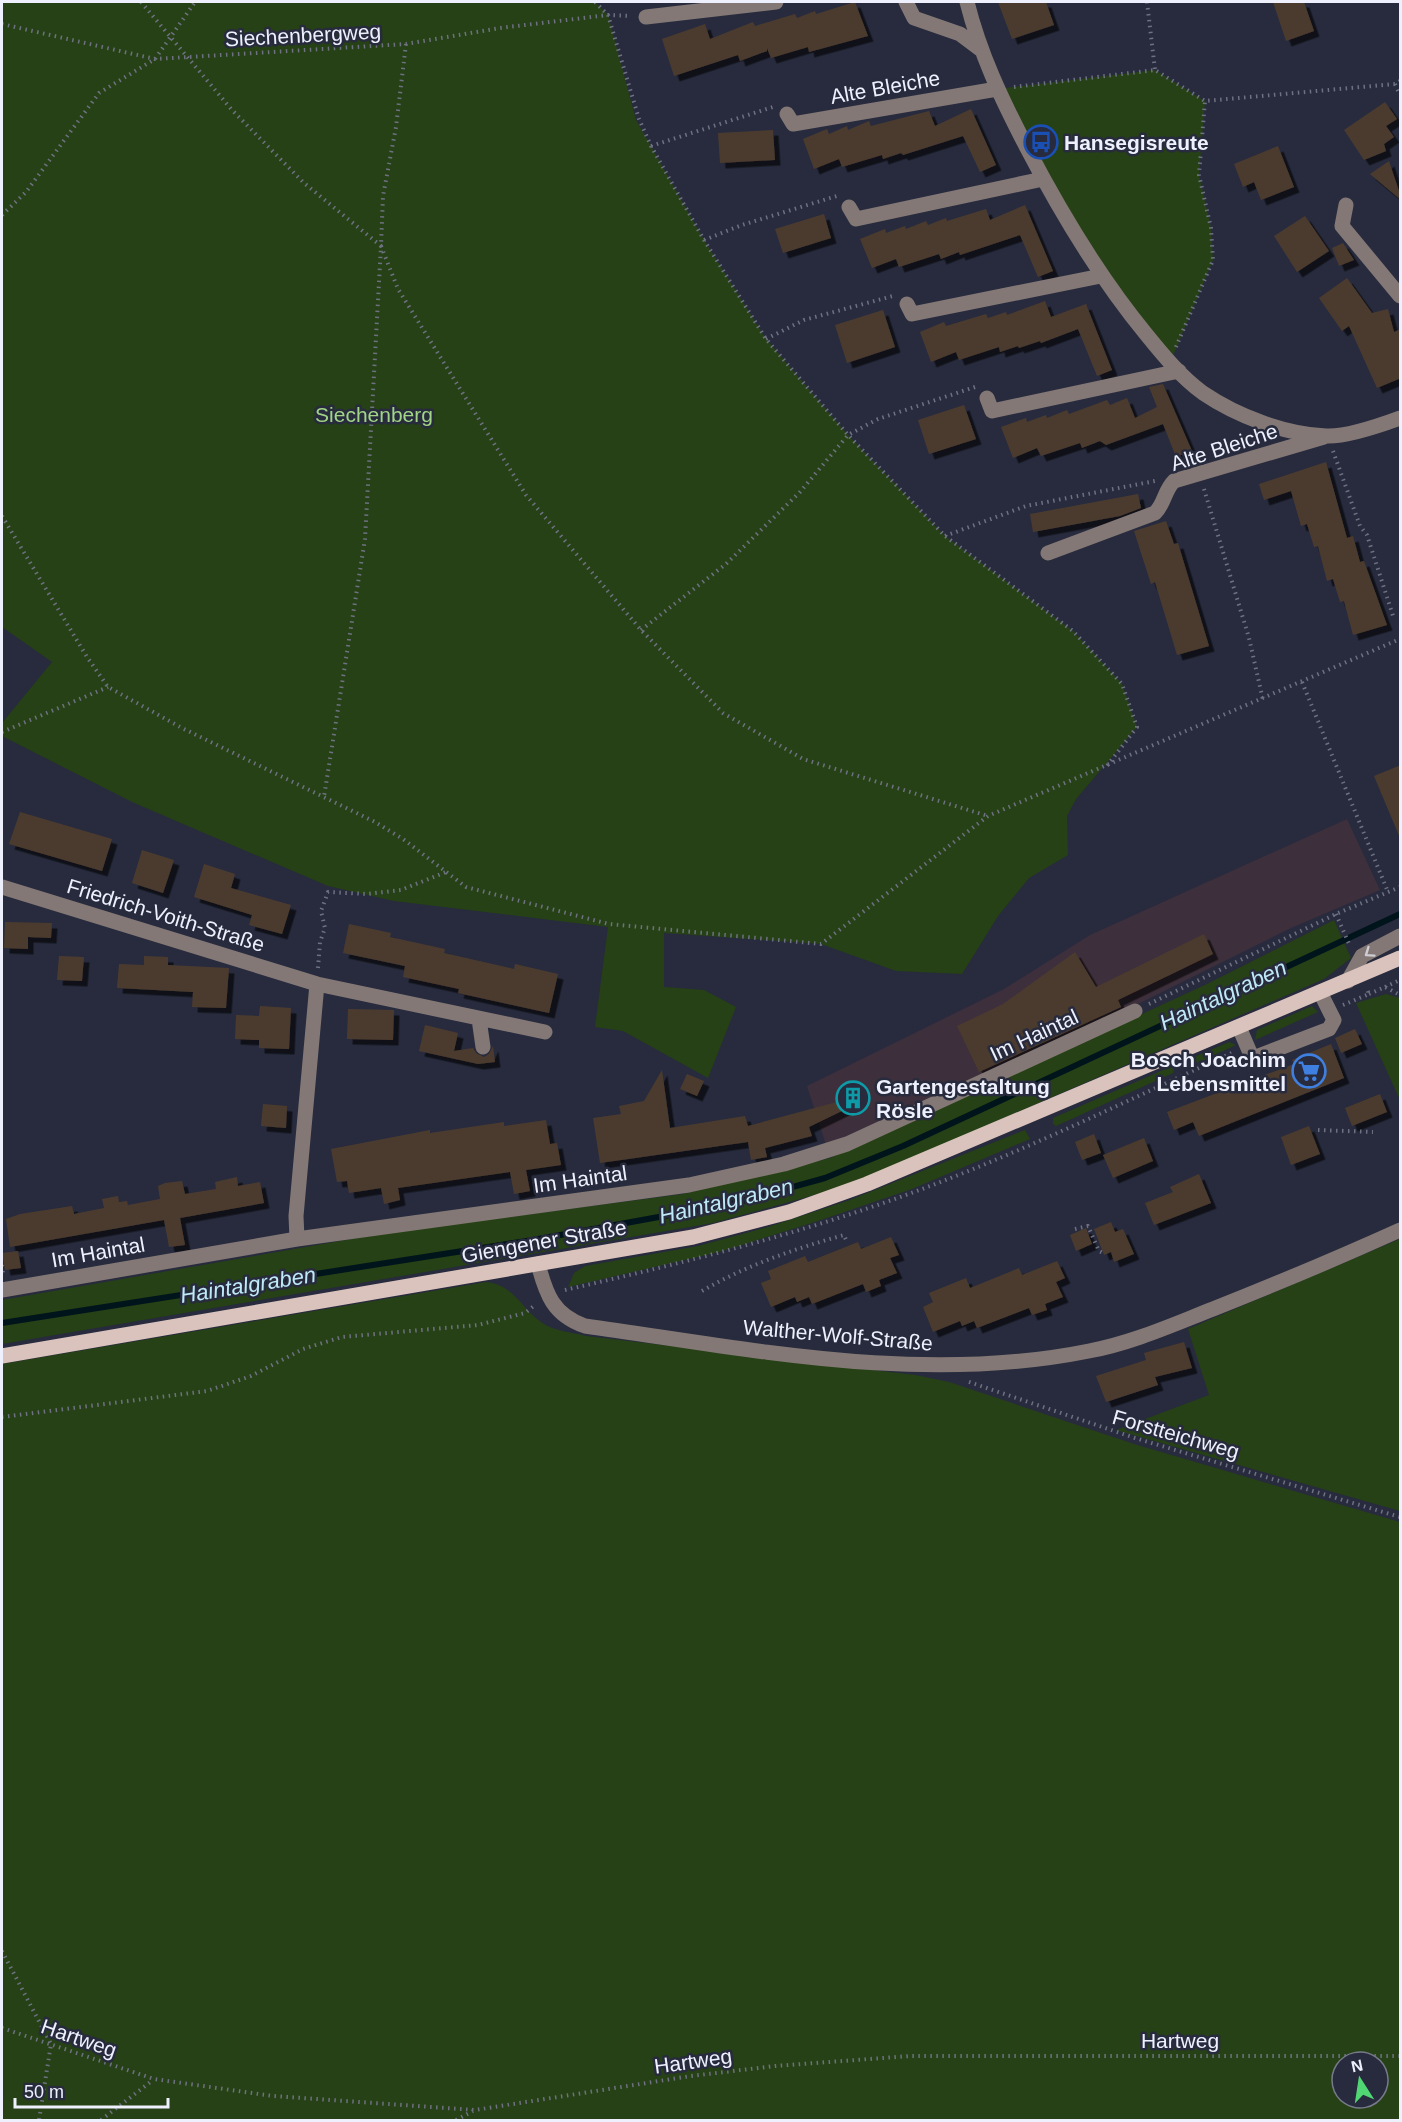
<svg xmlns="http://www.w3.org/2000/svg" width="1402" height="2122" viewBox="0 0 1402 2122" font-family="Helvetica,sans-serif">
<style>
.industrial{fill:#3d2f3b}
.green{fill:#264115;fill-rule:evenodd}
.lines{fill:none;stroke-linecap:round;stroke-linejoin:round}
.stream{stroke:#00141c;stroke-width:6}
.building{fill:#4c3b2e;filter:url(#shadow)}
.path{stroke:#6e7181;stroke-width:4;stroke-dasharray:1.5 4.5;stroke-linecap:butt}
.minor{stroke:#837875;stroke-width:15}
.major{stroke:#dbc3bd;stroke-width:15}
.oneway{stroke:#cecdd4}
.labels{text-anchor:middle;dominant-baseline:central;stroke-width:5;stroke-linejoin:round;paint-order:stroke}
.street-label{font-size:21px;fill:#eef1fd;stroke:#272b3d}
.poi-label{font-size:21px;font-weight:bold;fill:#eef1fd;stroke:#272b3d;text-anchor:start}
.park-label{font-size:21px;fill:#a1d485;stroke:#272b3d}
.water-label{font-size:22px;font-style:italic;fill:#bfe9f7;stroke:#272b3d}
</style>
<defs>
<filter id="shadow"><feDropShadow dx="5.5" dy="5.5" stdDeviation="0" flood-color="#0009"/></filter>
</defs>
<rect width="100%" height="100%" fill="#272b3d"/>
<path class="industrial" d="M1347,819l33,71 -89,38 -171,85 -294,132 -19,-59 197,-97 86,-54z"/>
<path class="green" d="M2,2h593l13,13 28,105 68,120 62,99 82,96 97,101 128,95 49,53 15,43 -61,72 -9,17 1,39 -39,23 -31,38 -36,58 -66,-3 -75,-27 -157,-11v54l40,3 32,17 -28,71 -85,-47 -28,-4 13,-100 -214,-26 -66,-15 -196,-84 -130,-66v-13l50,-61 -50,-35z
M1155,70l50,31 -6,74 12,53 2,32 -43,103 -40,-48 -133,-226z
M1334,920l17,38 -27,21 -440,191 -55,21 -116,32 -711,121v-44l378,-66 303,-40 147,-36 377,-174z
M1386,994l14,4v102l-44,-97z
M1312,1006l6,6 -63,28 2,-10z
M1229,1042l7,3 -39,18 -3,-6z
M1170,1067l4,2 -1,4 -117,53 -3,-2v-6z
M1025,1130l5,9 -118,50 -97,33 -96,30 -151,35 6,-14 11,-7 113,-20 70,-19 82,-27z
M1400,1239v272l-284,-81 93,-35 -21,-66z
M486,1282c28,3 34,25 55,40 11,9 31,10 45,14l329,39 34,7 185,62 266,78v598h-1398v-756zM1342,2062h36v36h-36z"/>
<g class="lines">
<path class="stream" d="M2,1323l531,-83 202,-37 90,-25 78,-32 497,-232"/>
</g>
<path class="building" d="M855,2l13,34 -59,16 -1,-5 -37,11 -4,-10v3l-27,10 -2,-6 -64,21 -12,-37 43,-15 5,15 43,-17 2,4 40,-12 2,4 18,-7 1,3z
M998,2h48l8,23 -42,14z
M1273,2h31l10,29 -28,10z
M1385,102l12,17 -11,7 8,11 -10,7 2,7 -22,9 -20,-30z
M971,109l25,56 -16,7 -17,-36 -60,19 -2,-2 -18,6 -1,-4 -40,12 -3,-8 -25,10 -11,-30 24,-10 2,5 18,-8 1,4 21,-9 2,5 58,-15 6,15z
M773,130l2,30 -55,3 -2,-30z
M1278,146l16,41 -33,13 -7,-18 -11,5 -9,-23z
M1389,161l12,36v3l-31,-26z
M1025,205l28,66 -15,6 -18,-42 -60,20 -1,-3 -18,7 -2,-5 -40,13 -3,-8 -24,9 -12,-29 25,-10 1,4 19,-7 1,3 20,-8 2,4 18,-7 1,3 39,-12 4,11z
M824,214l7,24 -48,15 -8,-24z
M1305,216l24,35 -32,21 -23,-36z
M1343,243l11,17 -15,6 -7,-18z
M1347,278l25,35 16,-4 6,23 7,-3v49l-24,10 -28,-62 -7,5 -23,-33z
M1045,301l6,16 35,-13 26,66 -15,6 -19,-47 -37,14 -1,-2 -21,7 -1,-2 -18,6 -1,-5 -40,13 -3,-8 -25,10 -11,-30 24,-10 2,4 40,-12 2,4 18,-6 1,3z
M883,310l12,37 -48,16 -12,-38z
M1163,384l29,67 -16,6 -13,-33 -57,21 -6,-4 -18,7 -2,-5 -39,13 -4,-8 -24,10 -12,-31 25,-9 1,4 19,-7 1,3 20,-8 2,4 38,-14 3,5 17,-7 8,20 22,-11 -8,-20z
M964,405l12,34 -47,15 -11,-34z
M1326,462l21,76 6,-2 7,26 4,-1 23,64 -34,10 -9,-34 -4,1 -7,-23 -6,2 -9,-35 -4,1 -7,-23 -6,2 -10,-35 -27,9 -5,-16z
M1138,494l3,14 -21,8 -87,16 -3,-18z
M1166,521l8,23 4,-1 31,103 -32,9 -22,-73 -4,2 -17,-53z
M1401,765v73h-1l-26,-62z
M20,812l92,27 -10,32 -93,-27z
M142,850l32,10 -11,33 -31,-10z
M204,864l31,10 -4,14 60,17 -9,29 -33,-9 3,-10 -58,-18z
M5,922l47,1 -1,15 -23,-1v12l-24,-1z
M349,924l42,9 -1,4 55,12 -1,4 70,16 1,-5 43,10 -9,39 -91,-20 1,-4 -56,-12 2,-11 -62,-13z
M1204,934l9,20 -95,46 3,7 -142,65 -22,-46 46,-22 72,-52 21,35z
M59,956l25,1 -2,24 -25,-1z
M144,956l24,1v8l61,3 -3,40 -34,-1 1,-15 -76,-4 2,-24 25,1z
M260,1006l31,2 -2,41 -30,-1v-8l-24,-1 1,-24 23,1z
M348,1009l46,1 -1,30 -46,-1z
M425,1025l33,8 -4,18 19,-3 3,5 8,4 5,-3 4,-8 2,16 -17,2 -59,-13z
M1355,1029l7,15 -21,9 -6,-15z
M1331,1044l13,34 -145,58 -6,-14 -19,8 -7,-18 127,-48 -2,-4z
M662,1070l8,58 75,-12 3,10 100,-27 2,8 -41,20 3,9 -47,12 2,9 -16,3 -3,-18 -148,21 -7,-45 28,-4 -2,-8 25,-5z
M687,1074l17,7 -7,15 -17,-7z
M1380,1094l7,18 -35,14 -7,-18z
M263,1104l24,2 -1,22 -25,-2z
M546,1120l4,24 7,-1 4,22 -35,5 4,21 -16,3 -4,-22 -112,16 2,12 -16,4 -3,-16 -32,5 -2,-12 -10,1 -6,-33 99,-19v3l74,-11v4z
M1309,1126l11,28 -29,11 -10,-28z
M1094,1134l7,19 -19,7 -7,-18z
M1144,1138l9,23 -40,17 -10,-23z
M1199,1174l12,29 -57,22 -9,-22 28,-11 -3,-5z
M237,1177l1,9 22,-4 4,21 -84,15 5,27 -16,2 -5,-27 -154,27 -4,-28 14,-5 52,-8 2,8 30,-6 -2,-9 16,-3 1,6 8,-1 1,4 32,-6 -2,-13 7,-3 17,-2 3,13 31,-5 -1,-7z
M1111,1222l4,10 8,-3 11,25 -20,8 -3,-10 -7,3 -10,-26z
M1086,1228l6,16 -16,7 -6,-16z
M891,1237l8,18 -9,3 7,15 -18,7 2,6 -15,6 -3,-8 -51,20 -3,-7 -12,5 -2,-5 -24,10 -10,-24 10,-4 -3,-8 37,-15 3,6 50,-20 3,7z
M18,1251l3,17 -16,2 -3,-17z
M1057,1261l8,17 -9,4 7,15 -18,7 2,6 -15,5 -3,-7 -52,20 -3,-7 -12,5 -2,-5 -27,11 -10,-25 10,-5 -4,-9 37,-15 4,10 49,-20 3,7z
M1184,1342l8,26 -37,9 3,8 -52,17 -10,-26 50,-16 -2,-7z"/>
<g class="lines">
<path class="path" d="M141,2l91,108 72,73 77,63 -16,293 -41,258
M595,2l13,13 31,104 12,27 53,94 62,99 82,96 97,101 128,95 49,53 15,43 -30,39
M1147,2l8,68
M2,24l153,35 251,-15 94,-16 108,-13 22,1
M406,44l-10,83 -13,69 -2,50 17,43 128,206 115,135 82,83 80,46 185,57
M1395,84l5,11
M1014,87l141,-17 50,31 190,-17 5,-3
M651,146l122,-39
M2,215l24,-23 73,-99 56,-34 40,-57
M704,240l38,-15 95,-29
M766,339l38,-19 89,-24
M1176,347l37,-87 -2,-32 -12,-53 6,-74
M1333,451l27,75 7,9 27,84
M1204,489l45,149 14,62
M2,516l85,141 21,30 74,41 193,94 28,17 63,48 143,37 212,20 167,-128 412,-177
M945,536l81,-30 129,-25
M641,630l85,-66 74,-72 48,-57 30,-16 97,-32
M1302,682l86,210
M2,732l106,-45
M1336,914l14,32
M318,968l2,-26 5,-14 -4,-17 7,-19 39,2 34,-4 45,-18
M1385,987l15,-7
M1369,994l16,-7 15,8
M1149,1004l187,-90 64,-27
M1343,1005l26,-11 -2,-5
M1318,1130l55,2
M1075,1229l13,-3 11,25 4,2
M2,1265l1,9
M565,1290c118,-27 235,-56 349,-98 109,-40 214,-92 320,-140
M702,1291c45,-26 92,-42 142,-56l3,7
M969,1382l166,56 265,79
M2,1417l205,-26 44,-15 52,-27 39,-12 136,-12 47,-12 10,-8
M2,1951l49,93 -12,76
M2,2028l152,51 119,17 202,14 216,-34 84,-10 135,-10h490
M101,2120l52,-40
M456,2120l17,-9"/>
<path class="minor" d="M906,2l8,16 46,16 20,15
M967,2c13,52 35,98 60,146 34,65 72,129 119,186 17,21 35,43 57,59 34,23 81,41 123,43 20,1 55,-11 74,-18
M646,17l130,-15
M787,114l6,10 204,-35
M1346,205l-4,21 58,70
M849,207l7,12 187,-40
M907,304l5,10 189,-38
M987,398l5,13 187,-40
M1048,553l107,-40c10,-10 9,-22 19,-32l150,-44
M2,887l315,97 228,48
M1348,981l14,-25 38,-20
M479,1019l4,28
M1239,1027l12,28 5,2 73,-28 5,-9 -14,-28
M297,1239l-1,-23 21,-232
M538,1264c8,30 15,51 47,62 166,23 336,59 504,25 43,-8 83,-26 124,-42 63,-25 125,-51 187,-79
M2,1290l295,-51 392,-54 95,-21 63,-20 288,-133"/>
<path class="major" d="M2,1356l691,-119 96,-25 78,-28 533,-226"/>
</g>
<defs><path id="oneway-chevron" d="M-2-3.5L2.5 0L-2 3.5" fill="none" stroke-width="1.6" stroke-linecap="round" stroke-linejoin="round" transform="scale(1.5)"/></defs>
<use class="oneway" href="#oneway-chevron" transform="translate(1369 953) rotate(145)"/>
<defs>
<symbol id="bus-ring" viewBox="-11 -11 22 22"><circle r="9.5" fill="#272b3d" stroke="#1a4fb4" stroke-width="1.5"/><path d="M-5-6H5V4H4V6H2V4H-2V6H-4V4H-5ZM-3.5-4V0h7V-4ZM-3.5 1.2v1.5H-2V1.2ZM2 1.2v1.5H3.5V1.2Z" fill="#1a4fb4"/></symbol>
<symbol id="supermarket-ring" viewBox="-11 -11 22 22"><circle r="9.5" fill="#272b3d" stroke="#3f7fe0" stroke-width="1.5"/><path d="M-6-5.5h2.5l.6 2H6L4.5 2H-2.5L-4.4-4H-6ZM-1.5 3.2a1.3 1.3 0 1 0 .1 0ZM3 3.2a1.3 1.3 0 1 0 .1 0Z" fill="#3f7fe0"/></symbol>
<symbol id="building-ring" viewBox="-11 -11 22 22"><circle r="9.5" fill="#272b3d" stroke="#0f9aa8" stroke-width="1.5"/><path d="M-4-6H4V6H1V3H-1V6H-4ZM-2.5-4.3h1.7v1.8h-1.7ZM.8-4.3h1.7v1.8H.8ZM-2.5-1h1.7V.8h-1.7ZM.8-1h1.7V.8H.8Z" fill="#0f9aa8"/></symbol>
</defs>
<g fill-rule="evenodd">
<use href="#bus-ring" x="1022" y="123" width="38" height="38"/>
<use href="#supermarket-ring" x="1290" y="1052" width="38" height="38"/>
<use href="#building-ring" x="834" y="1079" width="38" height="38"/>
</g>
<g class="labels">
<g class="street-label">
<text transform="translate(303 35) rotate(-3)">Siechenbergweg</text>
<text transform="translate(885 87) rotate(-10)">Alte Bleiche</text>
<text transform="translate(1224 447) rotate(-18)">Alte Bleiche</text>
<text transform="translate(166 915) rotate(17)">Friedrich-Voith-Straße</text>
<text transform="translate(1034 1035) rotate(-25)">Im Haintal</text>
<text transform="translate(580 1179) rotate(-8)">Im Haintal</text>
<text transform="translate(544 1241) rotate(-10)">Giengener Straße</text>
<text transform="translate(98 1252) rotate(-10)">Im Haintal</text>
<text transform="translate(838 1335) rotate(5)">Walther-Wolf-Straße</text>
<text transform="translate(1176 1434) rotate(16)">Forstteichweg</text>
<text transform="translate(79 2038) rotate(19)">Hartweg</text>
<text x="1180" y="2040">Hartweg</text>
<text transform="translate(693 2061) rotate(-8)">Hartweg</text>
</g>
<g class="poi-label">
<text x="1064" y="142">Hansegisreute</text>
<text x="1286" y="1059" text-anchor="end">Bosch Joachim<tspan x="1286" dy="24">Lebensmittel</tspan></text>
<text x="876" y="1086">Gartengestaltung<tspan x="876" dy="24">Rösle</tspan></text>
</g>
<g class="park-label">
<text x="374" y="414">Siechenberg</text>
</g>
<g class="water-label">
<text transform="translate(1223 995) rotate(-25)">Haintalgraben</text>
<text transform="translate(726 1201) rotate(-13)">Haintalgraben</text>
<text transform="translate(248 1285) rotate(-9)">Haintalgraben</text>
</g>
</g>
<rect width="1402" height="2122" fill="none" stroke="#eef1fd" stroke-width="6"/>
<g transform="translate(1360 2080) rotate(348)"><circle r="28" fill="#272b3d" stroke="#777a8a" stroke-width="1.5"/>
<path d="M0-4.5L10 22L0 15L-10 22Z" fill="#51d674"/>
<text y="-9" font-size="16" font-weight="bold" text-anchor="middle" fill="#eef1fd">N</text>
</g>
<path d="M15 2098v9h153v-9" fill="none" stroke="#eef1fd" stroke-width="3"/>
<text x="24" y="2098" font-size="18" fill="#eef1fd" stroke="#272b3d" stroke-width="4.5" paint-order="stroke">50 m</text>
</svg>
